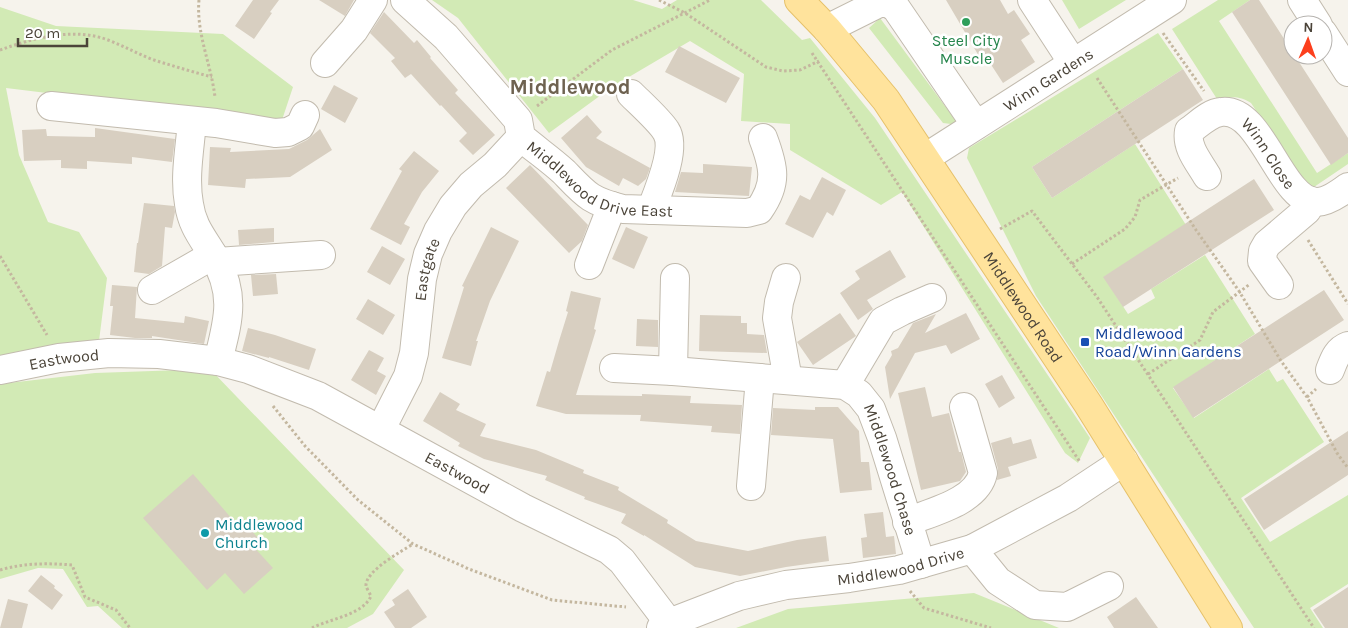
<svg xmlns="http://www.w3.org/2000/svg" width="1348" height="628" viewBox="0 0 1348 628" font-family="Karla,sans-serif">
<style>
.green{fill:#d2eab5}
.building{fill:#d8cfc1}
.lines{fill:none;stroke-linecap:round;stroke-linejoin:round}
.minor-casing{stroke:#c2bbae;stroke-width:30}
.major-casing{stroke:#e6c16a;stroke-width:30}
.path{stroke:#c4b79f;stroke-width:3;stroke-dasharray:2.5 2.5;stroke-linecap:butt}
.minor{stroke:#fff;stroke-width:28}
.major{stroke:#ffe39c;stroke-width:28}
.leisure-dot{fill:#2e9e5b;stroke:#fff;stroke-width:2}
.transit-dot{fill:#1a4fb4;stroke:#fff;stroke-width:2}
.culture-dot{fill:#0f9aa8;stroke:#fff;stroke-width:2}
.labels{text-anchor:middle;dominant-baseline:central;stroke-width:5;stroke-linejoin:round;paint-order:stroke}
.leisure-label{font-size:16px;fill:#27864d;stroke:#fff}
.street-label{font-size:16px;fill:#4b4439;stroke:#fff}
.transit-label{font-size:16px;fill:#164399;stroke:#fff;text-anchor:start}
.culture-label{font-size:16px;fill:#0d838f;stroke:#fff;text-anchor:start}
.district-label{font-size:21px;font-weight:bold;fill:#6e6250;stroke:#fff}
</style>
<rect width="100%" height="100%" fill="#f6f3ec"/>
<path class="green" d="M432,0h201l29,9 15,-9h84l41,40 8,-2 65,80 215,320 -12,25 -13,-10 -163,-261 -21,13 -91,-55v-26l-49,-3 3,-47 -54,-33 -78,46 -63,46 -91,-115z
M1062,0h64l-47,29z
M1218,0h32l-31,21 98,152 31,-20v11l-34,23h-8l-55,-84c-12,-8 -21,-6 -34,-4l-45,-70z
M0,7l56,19 167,8 70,53 -11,33 -88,-9 -188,-23 13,67 29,67 31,10 28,46 -8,63 -99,18z
M880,18l79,107 -16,-2 -74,-95z
M1158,33l25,36 -151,98 20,31 83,-54 51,81 -82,52 24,37 27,-16 -4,-9 54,-34 50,79 -82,54 21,30 75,-49 8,13 6,-3 41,63 -83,56 29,44 78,-47v89l-38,24 13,20h-69l-218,-332 -69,-138 2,-10z
M210,369l194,201 -31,44 -26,14h-225l-24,-22 -11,1 -24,-38 -25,-1 -38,11v-195l95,-11z
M974,593l85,35h-323l52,-19z"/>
<path class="building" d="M253,0h26l-9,12 2,1 -18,26 -19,-13z
M319,0h35l-9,16z
M946,0h54l8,14 6,-4 16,24 -9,6 14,22 -32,21 -15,-23 -5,3z
M1250,0h9l89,138v15l-17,12 -99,-153z
M384,12l30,31 3,-3 14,17 -1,1 28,32 -3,3 40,42 -22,20 -14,-14 8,-8 -26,-28 -1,1 -29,-32 -6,4 -14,-17 4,-3 -25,-25z
M679,46l61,32 -14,25 -61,-31z
M1183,69l20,31 -151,98 -20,-31z
M334,85l24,13 -13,25 -24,-14z
M587,115l15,17 -6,6 54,30 -4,11 -8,7 -15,-8 -4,8 -33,-19 -25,-29z
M95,128l80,11 -3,23 -40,-5v7l-45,-3v8l-26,-1v-8l-37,1 -2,-31 24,-1 1,7 48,1z
M320,129l12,21 -42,27 -44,2 -1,9 -37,-3 2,-38 21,1 -1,4 59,-3 18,-9z
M414,151l25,20 -17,21 -18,32 6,3 -9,18 -31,-16 32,-58 -3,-2z
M703,164l49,3 -3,29 -74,-4 6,-20 22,1z
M530,165l58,60 -6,16 -13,12 -63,-65z
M822,177l24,13 -13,26 -6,-4 -14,26 -28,-14 15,-29 10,5z
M1254,179l20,31 -151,97 -20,-30z
M144,203l30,3 1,6 -3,16 -7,-1 -3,39 -13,8 -15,-2 3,-29h1z
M491,227l28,14 -29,60 -14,40h2l-7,25 -29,-8 22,-71 -2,-1z
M626,227l22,10 -14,32 -22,-10z
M274,228v14l-35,3 -1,-15z
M382,246l23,13 -15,26 -23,-13z
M890,250l16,27 -39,23 6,9 -15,11 -18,-27 20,-14 -5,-8z
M276,274l2,20 -25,2 -2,-21z
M112,285l25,2 -2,31 49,5 1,-7 24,5 -5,23 -52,-8v2h-17l-25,-3 3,-29h-3z
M1324,290l20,30 -151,98 -20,-31z
M571,291l30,7 -7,31 2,1 -20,65 66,1v-2l49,2 -1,7 52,2 -2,29 -29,-2 1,-6 -72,-5 1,-6 -75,-1 -30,-8 11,-35 3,1 9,-31 9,-29 -2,-1z
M368,299l27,16 -12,20 -27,-16z
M840,313l16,23 -43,29 -16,-23z
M966,313l14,26 -29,15 -5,-9 -31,8 -25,46 -5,-32 7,-12 -1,-4 7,-3 15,-25 23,-9 -11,19z
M700,315l41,1v7h6v11l17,1 3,18 -68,-2z
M637,319l21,1v27l-22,-1z
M248,328l27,7 41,14 -7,21 -40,-13v1l-27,-7z
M369,350l15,8 -7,13 9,5 -10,19 -25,-15z
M1002,375l13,23 -16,10 -14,-24z
M925,387l7,30 17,-4 10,39h2l5,20 -6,9 -39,9 -23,-97z
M440,392l20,12 -4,6 30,14 -6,12 56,14 48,20 -1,3 36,14 -1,3 50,30 -1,3 29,18 52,10 49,-11 29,-4 3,25 -43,6 -46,9 -45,-9 -51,-32v1l-23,-13 5,-9 -42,-15 1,-2 -40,-17 2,-4 -63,-17 -26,-13 2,-3 -37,-22z
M815,407h23l21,24 2,31h8l3,28 -32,3 -7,-54 -62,-4 2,-27 42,2z
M1348,431v44l-84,55 -20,-31z
M1011,437l2,7 18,-5 6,19 -29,9 3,9 -14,4 1,-11 -7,-26z
M193,474l47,54 5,-5 13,15 -7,6 22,24 -29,26 -19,-21 -18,17 -64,-72z
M883,512l3,25 8,-1 2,18 -33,4 -2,-20 6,-1 -3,-23z
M41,575l14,11 -1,2 9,7 -11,15 -24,-19z
M1348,587v41h-23l-12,-18z
M408,589l19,28 -16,11h-16l-11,-16 11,-7 -3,-5z
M1136,597l22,31h-44l-7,-11z
M8,599l20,5 -6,24h-22z"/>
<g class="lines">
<defs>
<g id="minor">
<path id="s1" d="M405,0l41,37 72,83 3,17c14,12 30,23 43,35 22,23 26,29 59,37l124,4 12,-3c19,-27 15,-43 4,-72"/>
<path d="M1032,0l41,63"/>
<path d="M1302,0l16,25"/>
<path d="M827,29l52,-26h9l8,5 80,117"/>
<path d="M1323,33l25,39"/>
<path d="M325,63l29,-33 19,-30"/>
<path d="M631,94c9,9 29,27 35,37 11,17 -8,61 -15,79"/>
<path d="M51,106l165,17 59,10 13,-1 12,-6 5,-11"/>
<path d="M192,121c-2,27 -8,56 -3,83 3,22 14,34 24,51 24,39 15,66 5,106"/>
<path id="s2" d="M925,158l247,-158"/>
<path id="s3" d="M1207,176c-8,-14 -21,-28 -18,-45 9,-6 20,-18 32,-19 41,-6 59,90 96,90 10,0 23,-9 31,-15"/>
<path d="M217,262l104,-7"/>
<path d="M589,265l23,-59"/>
<path d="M786,278l-7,24 -2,16 11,62"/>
<path d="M1279,285l-17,-24 1,-10 4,-7 40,-34 4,-9"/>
<path d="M152,290l61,-35"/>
<path id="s4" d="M614,368l59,3 172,14 14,9 12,15 11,29 39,126"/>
<path id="s5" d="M0,370l59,-12 50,-5 50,1 59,7 30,8 70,27 205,112 86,42 13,11 47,62"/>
<path d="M1330,370c4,-10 7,-20 18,-24"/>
<path d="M673,371l2,-93"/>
<path d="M845,385l38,-64 19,-10 30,-13"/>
<path id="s6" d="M381,429l27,-53 6,-23 8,-74 6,-25 10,-23 15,-25 18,-21 24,-20 26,-28"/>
<path d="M751,486l9,-108"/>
<path d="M907,522c24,-10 70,-20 76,-49l-19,-66"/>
<path d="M972,549l26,32 37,24 32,2 42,-21"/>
<path id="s7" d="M661,628l8,-5 70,-27 47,-11 63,-7 50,-8 73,-21 96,-51 56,-37"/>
</g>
<g id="major">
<path id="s8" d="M799,0l28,29 59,71 202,304 140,224"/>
</g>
</defs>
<use href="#minor" class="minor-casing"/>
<use href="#major" class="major-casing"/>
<path class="path" d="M199,0c-3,33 12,64 16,97
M659,0l26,13 81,54 17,4 17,-1 19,-9
M1163,33l41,58
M0,50c34,-12 73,-23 108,-10 16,6 30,14 46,20 19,6 39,12 58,17
M812,53l268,409
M1097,78l99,152 43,61 42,70 26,36 30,56 11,15
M537,106l75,-56 98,-50
M1000,229l32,-18 65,86 217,331
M1308,240l40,64
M0,256l47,79
M1072,264l53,-35 10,-12 5,-17 38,-22
M1148,374l52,-34 13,-28 37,-28
M1307,397l9,-8
M273,406l32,40 53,54 55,44 56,25 83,31 74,7
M0,570c24,-7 47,-7 72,-5l13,32 31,13 14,18
M910,591l14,17 67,20
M312,628c17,-9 51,-13 59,-32 -1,-2 -4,-7 -5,-10 -1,-15 36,-35 47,-42"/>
<use href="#minor" class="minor"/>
<use href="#major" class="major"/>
</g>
<circle class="leisure-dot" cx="966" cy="22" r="5"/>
<rect class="transit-dot" x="1080" y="337" width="10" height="10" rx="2.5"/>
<circle class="culture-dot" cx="205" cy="533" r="5"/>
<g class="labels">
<g class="leisure-label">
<text x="966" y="40">Steel City<tspan x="966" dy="18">Muscle</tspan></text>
</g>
<g class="street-label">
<text stroke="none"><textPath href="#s2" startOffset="146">Winn Gardens</textPath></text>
<text stroke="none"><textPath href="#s3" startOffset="154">Winn Close</textPath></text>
<text stroke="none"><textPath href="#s1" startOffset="276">Middlewood Drive East</textPath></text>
<text stroke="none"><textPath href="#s6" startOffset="168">Eastgate</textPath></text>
<text stroke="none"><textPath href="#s8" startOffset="381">Middlewood Road</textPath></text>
<text stroke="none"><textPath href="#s5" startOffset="65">Eastwood</textPath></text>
<text stroke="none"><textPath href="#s4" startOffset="331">Middlewood Chase</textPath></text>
<text stroke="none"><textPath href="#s5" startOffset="485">Eastwood</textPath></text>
<text stroke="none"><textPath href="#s7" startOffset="249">Middlewood Drive</textPath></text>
</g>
<g class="transit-label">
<text x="1095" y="333">Middlewood<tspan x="1095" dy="18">Road/Winn Gardens</tspan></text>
</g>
<g class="culture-label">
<text x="215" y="524">Middlewood<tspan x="215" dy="18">Church</tspan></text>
</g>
<g class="district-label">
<text x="570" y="87">Middlewood</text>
</g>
</g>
<g transform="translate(1308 40) rotate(2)"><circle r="24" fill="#ffffff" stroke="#b7b4b0"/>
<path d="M0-4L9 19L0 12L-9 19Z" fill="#fc3f1d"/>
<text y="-8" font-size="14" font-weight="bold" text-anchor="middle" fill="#4b4439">N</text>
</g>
<path d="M18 38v8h69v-8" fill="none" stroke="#4b4439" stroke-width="2.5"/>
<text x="25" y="38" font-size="15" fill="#4b4439" stroke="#ffffff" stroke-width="4" paint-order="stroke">20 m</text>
</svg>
